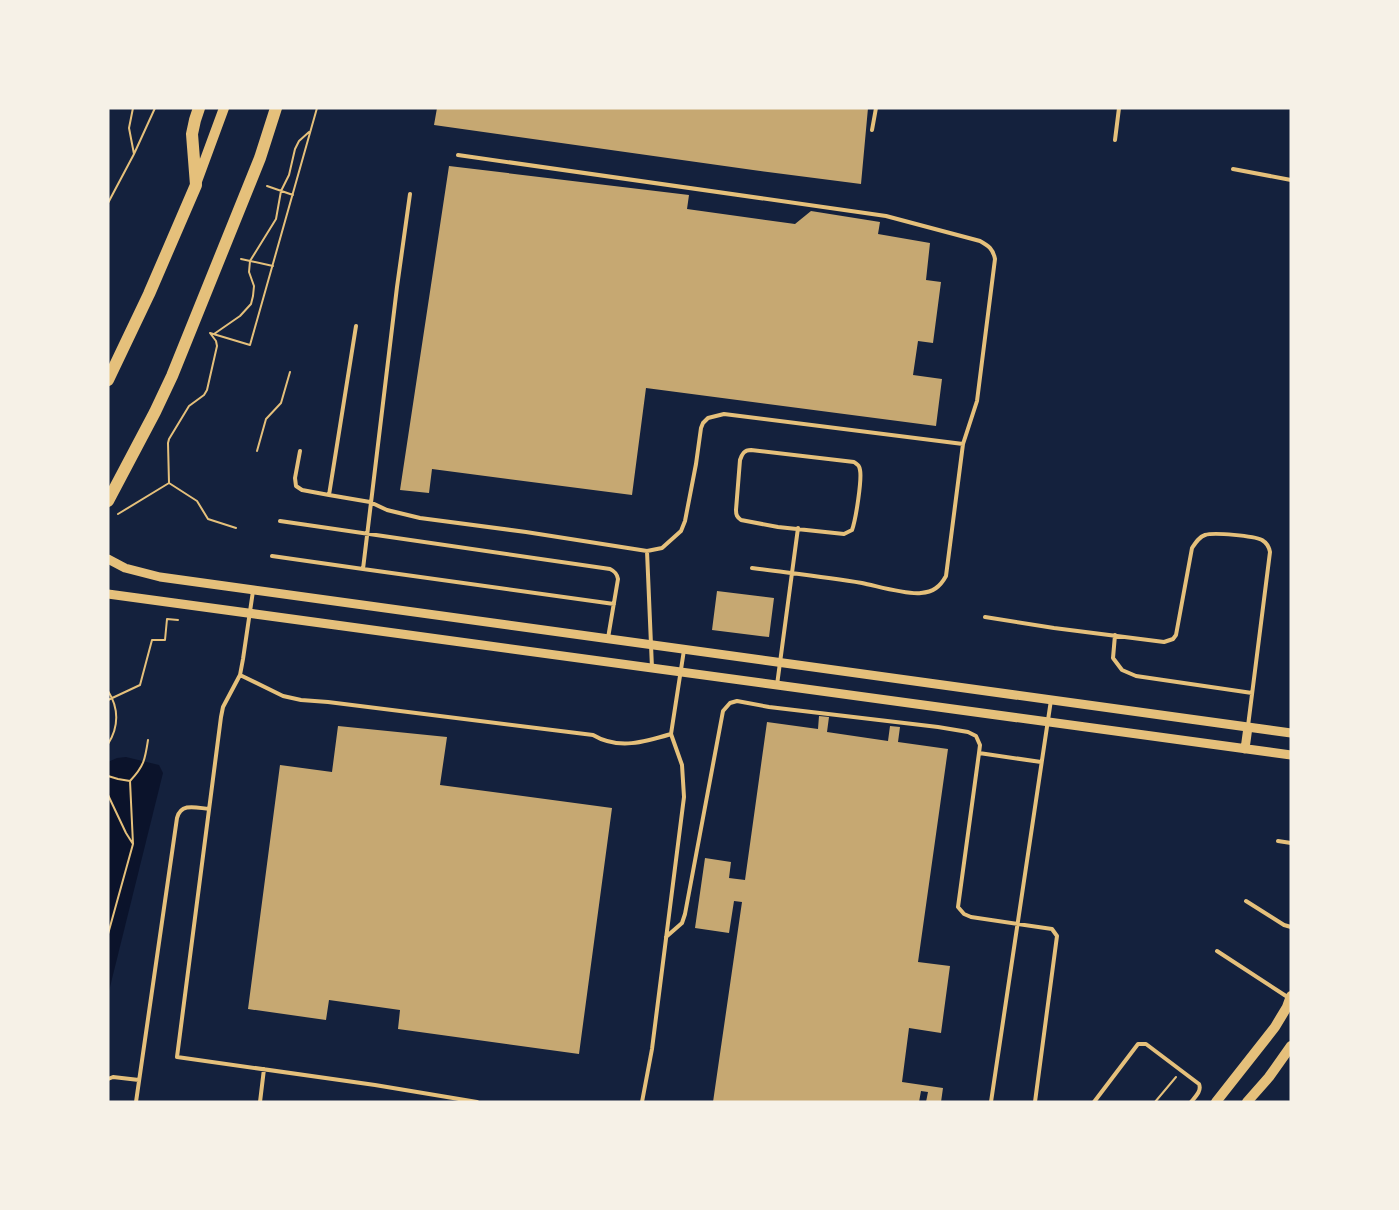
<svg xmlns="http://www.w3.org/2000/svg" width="1399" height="1210" viewBox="0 0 1399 1210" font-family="'Space Grotesk',sans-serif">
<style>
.water{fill:#0b132b}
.building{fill:#c6a872}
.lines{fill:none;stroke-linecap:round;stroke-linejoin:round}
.path{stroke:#e5c07b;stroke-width:2}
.service{stroke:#e5c07b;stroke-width:4}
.tertiary{stroke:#e5c07b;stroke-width:9}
.primary{stroke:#e5c07b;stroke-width:10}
.trunk{stroke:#e5c07b;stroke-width:12}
</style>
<rect width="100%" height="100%" fill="#14213d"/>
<path class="water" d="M126,757l33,8 4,8 -55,222v-233l9,-4z"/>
<path class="building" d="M437,108h431l-7,76 -108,-14 -319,-45z
M449,166l240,29 -2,14 108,15 16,-13 69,11 -2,12 52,9 -4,37 15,2 -8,61 -15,-2 -5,34 29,4 -6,47 -290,-38 -14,107 -200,-26 -3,24 -29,-3z
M717,591l57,7 -5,39 -57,-7z
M819,716l10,1 -2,15 61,9 2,-15 10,1 -2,15 50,7 -30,213 32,4 -9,67 -32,-5 -7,54 41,6 -2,14h-15l2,-10 -7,-1 -2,11h-206l29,-200 -8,-1 -5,32 -34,-5 10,-70 26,4 -2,16 16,2 22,-158 51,7z
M338,726l109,11 -7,48 172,23 -33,246 -181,-25 2,-19 -71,-10 -3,20 -78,-11 32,-244 52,7z"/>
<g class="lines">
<path class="path" d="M133,108l-4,20 5,26
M267,186l26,9
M108,203l26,-49 21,-46
M241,259l32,7
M210,333l40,12 67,-237
M214,334l26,-18 11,-12 2,-8 1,-10 -5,-14 1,-11 26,-42 5,-28 8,-16 6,-26 4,-8 10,-9
M257,451l9,-32 15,-16 9,-31
M169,483l-1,-40 1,-4 20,-33 15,-11 3,-5 10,-44 -1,-5 -6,-8
M169,483l28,18 11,18 28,9
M118,514l51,-31
M108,691c11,17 11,36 0,53
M108,700l32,-15 12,-45h13l2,-21 11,1
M108,776l10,3 12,2c14,-15 15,-21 18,-41
M108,795l18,38 7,11
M108,934l25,-90 -3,-63
M1155,1102l21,-25"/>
<path class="service" d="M872,130l4,-22
M1115,140l4,-32
M458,155l428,61 94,25c9,5 13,8 15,18l-18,142 -14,43 -239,-30 -16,4 -5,5 -2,5 -5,36 -11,57 -4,10 -19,17 -15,3 5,117
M1233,169l58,11
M356,326l-27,169 41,7 17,8 33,8 106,14 121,19
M751,450l103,12c4,3 5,3 6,8 2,9 -4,49 -8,60l-8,4 -66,-7 -37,-7c-4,-3 -5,-5 -5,-10l4,-50c2,-6 4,-10 11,-10z
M300,451l-5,27 1,8 6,4 27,5
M280,521l330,48c4,2 7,4 8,10l-10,59
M272,556l91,13 251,35
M752,568c37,5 73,9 110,15 15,3 45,12 59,10 12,-1 19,-6 25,-17l17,-132
M363,569l34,-282 13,-93
M253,591l-10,68 -3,16 -17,32 -2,10 -44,340 198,28 102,17
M985,617l69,11 110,14 9,-3 3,-4 16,-87c4,-6 7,-11 13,-13 9,-3 49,1 57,5 5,3 7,6 8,12l-22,174
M1115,635l-2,23 9,12 14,6 116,17
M240,675l43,21 18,4 27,2 265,33c25,15 52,7 78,-1
M777,685l21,-157
M979,753l62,9
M1278,841l13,2
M1246,901l38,24 7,2
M666,937l16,-14 3,-9 38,-203 7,-8 7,-2 32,6 169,20 30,5 8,4 4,9 -1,8 -21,154 6,7 7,3 81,12 5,7 -22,166
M1217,951l72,47
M108,1079l5,-2 26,3
M136,1102l41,-284c4,-16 20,-10 32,-9
M260,1102l4,-33
M642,1102l10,-53 32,-252 -2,-32 -11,-31 13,-84
M991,1102l60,-402
M1094,1102l44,-58h8l53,40c3,7 -4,13 -8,18"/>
<path class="tertiary" d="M108,559l17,9 35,9 1131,156
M108,594l1183,161
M1245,749l3,-22"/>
<path class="primary" d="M196,184l28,-76
M1216,1102l59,-75 12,-20 4,-11
M1247,1102l22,-25 22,-31"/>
<path class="trunk" d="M108,380l41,-86 47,-109 -4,-51 3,-14 4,-12
M108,501l47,-89 17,-36 88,-218 16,-50"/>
</g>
<rect width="1399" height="1210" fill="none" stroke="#f6f1e7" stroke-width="219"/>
</svg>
